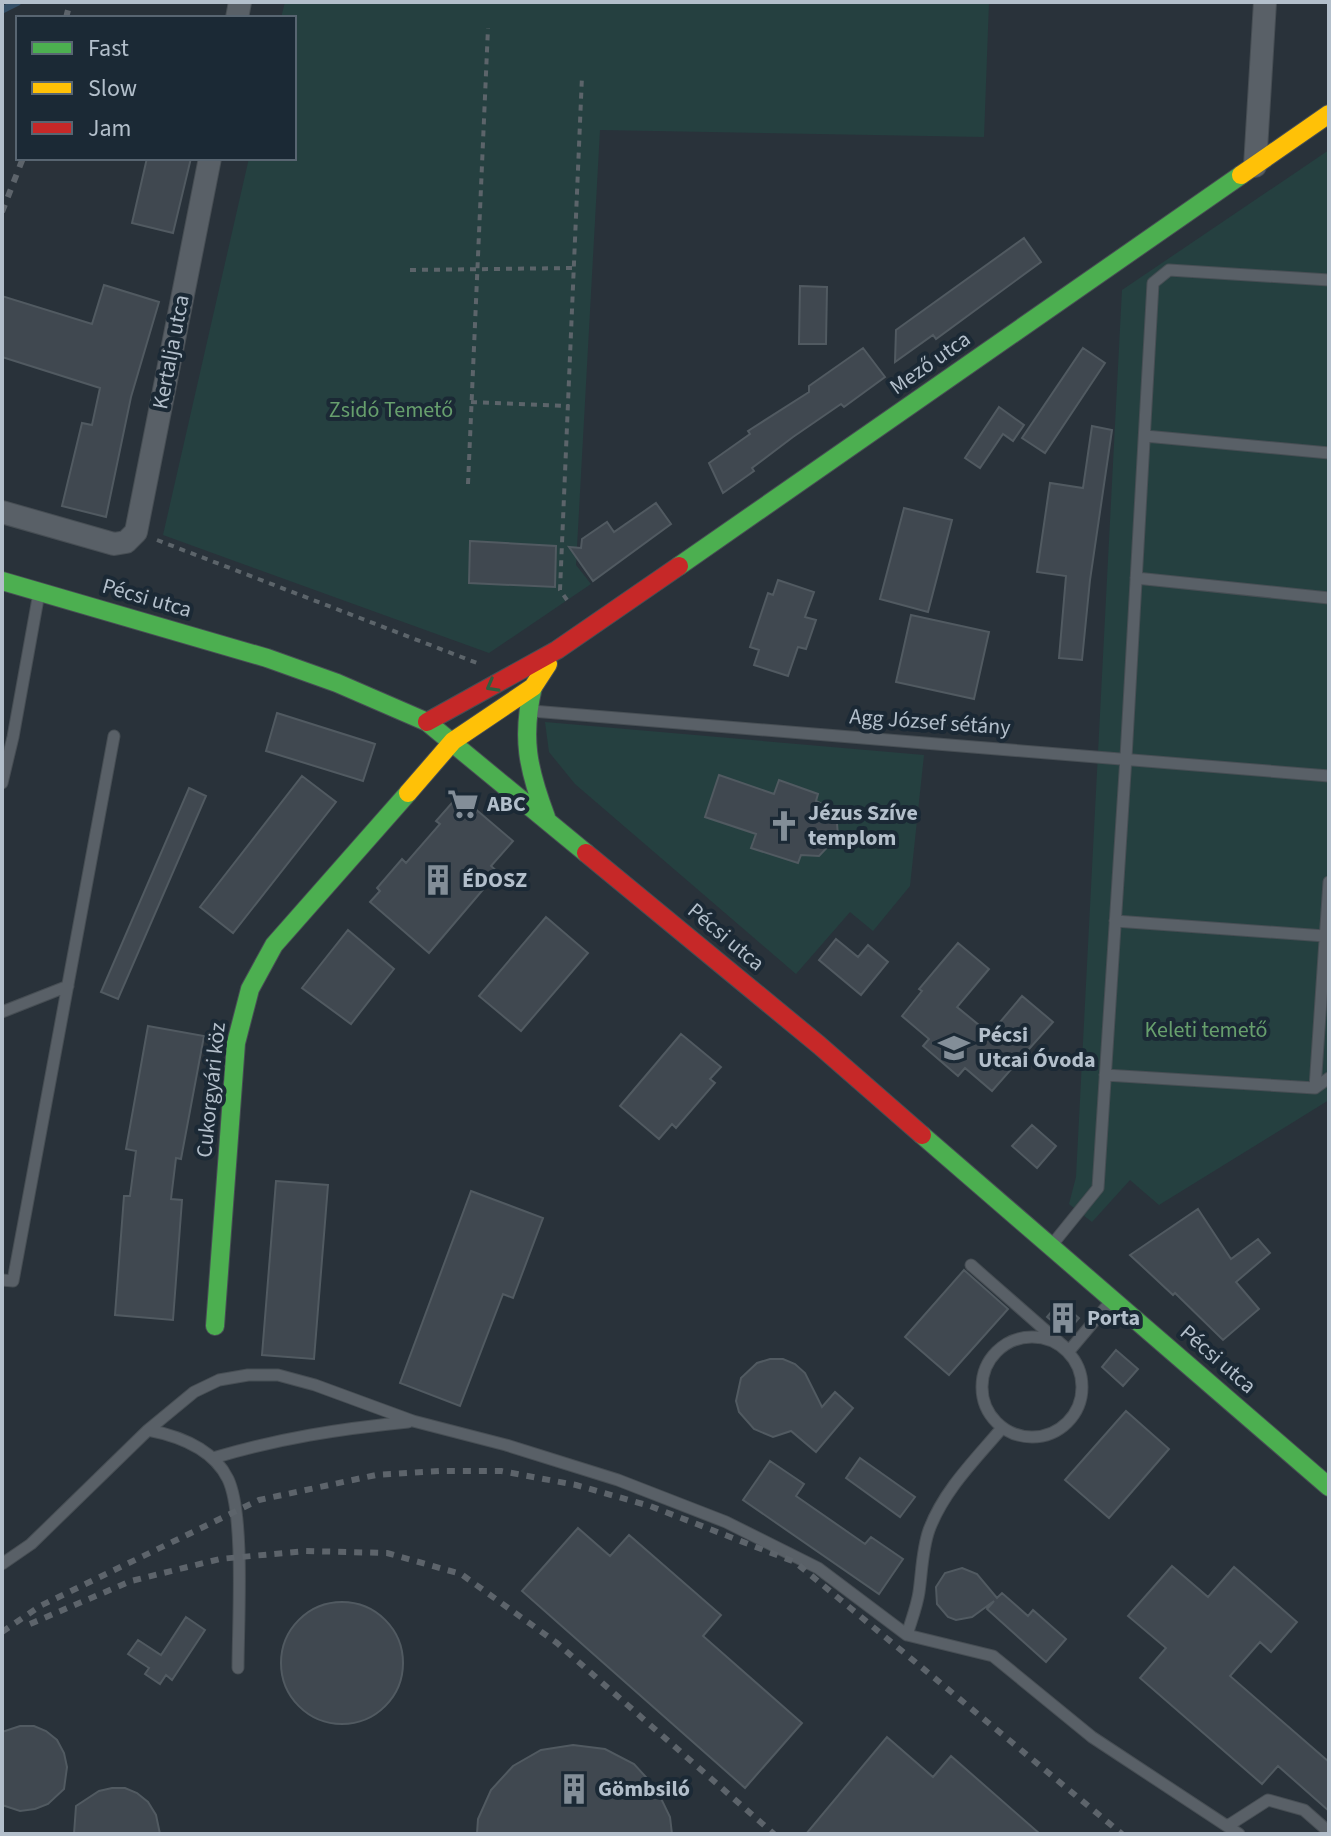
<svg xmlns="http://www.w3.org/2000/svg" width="1331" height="1836" viewBox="0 0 1331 1836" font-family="'Source Sans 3',sans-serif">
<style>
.green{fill:#254040}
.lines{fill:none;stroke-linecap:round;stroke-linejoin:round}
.stream{stroke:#334e66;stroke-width:7}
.building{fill:#404850;stroke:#515a61;stroke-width:2}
.lane-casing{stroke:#474e54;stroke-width:13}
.street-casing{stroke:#474e54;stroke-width:24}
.fast-casing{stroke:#474e54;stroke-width:20}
.slow-casing{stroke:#474e54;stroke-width:20}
.jam-casing{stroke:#474e54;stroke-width:20}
.path{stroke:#5c646a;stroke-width:4;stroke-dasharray:6 6;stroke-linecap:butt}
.lane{stroke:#596067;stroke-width:11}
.street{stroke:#596067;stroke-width:22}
.fast{stroke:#4caf50;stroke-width:18}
.slow{stroke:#ffc107;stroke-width:18}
.jam{stroke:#c62828;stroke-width:18}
.rail{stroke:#5d646b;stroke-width:6;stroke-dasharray:8 8;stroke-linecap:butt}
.oneway{stroke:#2f5f40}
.labels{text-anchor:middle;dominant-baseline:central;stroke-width:8;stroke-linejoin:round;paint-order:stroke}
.street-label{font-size:22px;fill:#b3bfcb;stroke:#1b2935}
.park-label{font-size:22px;fill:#679f6d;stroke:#1b2935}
.poi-label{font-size:22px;font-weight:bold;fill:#b3bfcb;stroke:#1b2935;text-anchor:start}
</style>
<rect width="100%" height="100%" fill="#29323a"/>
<path class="green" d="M285,2h704l-5,135 -384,-7 -24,435 15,19 -102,69 -326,-118 86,-377h45v-140h-13z
M1329,150v950l-170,105 -29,-25 -38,42 -23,-18 7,-27 46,-887z
M545,722l379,33 -14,131 -37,45 -23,-19 -54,62 -221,-190 -26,-32z"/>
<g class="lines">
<path class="stream" d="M2,10l16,-8"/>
</g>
<path class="building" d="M147,158h44l-18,75 -41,-10z
M1024,238l17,24 -105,77 -3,-4 -38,27 1,-32z
M104,285l55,17 -28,95 -25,120 -44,-11 20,-83 10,2 8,-37 -98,-31v-61l90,28z
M800,286l27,1 -1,57h-27z
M863,348l22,29 -41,30 -3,-3 -48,33 -41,31 2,3 -31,22 -14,-30 41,-29 -2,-3 61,-39v-6z
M1083,348l22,15 -60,90 -23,-15z
M999,407l25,18 -11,16 -10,-7 -23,34 -15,-10z
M1092,426l20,4 -22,150 -8,80 -23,-2 7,-82 -29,-4 13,-89 33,5z
M656,503l15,21 -78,57 -24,-34 12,1 1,-9 25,-17 7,10z
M904,508l48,12 -24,92 -48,-13z
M470,541l86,5 -1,41 -86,-4z
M778,580l36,12 -9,25 11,3 -10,29 -8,-2 -10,29 -34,-11 5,-15 -9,-3 18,-54 5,2z
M911,615l78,17 -15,67 -78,-17z
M277,713l98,31 -12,37 -97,-30z
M719,775l55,19 5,-14 39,14 -2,7 20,10 2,25 -19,20 -18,-1 -3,8 -47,-15 5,-14 -51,-17z
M302,776l34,26 -103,131 -33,-26z
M189,788l17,8 -88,203 -17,-7z
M459,795l54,46 -22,25 7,6 -69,81 -59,-51 10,-11 -3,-3 25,-29 4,4 34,-39 -4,-3z
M546,917l42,36 -67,78 -42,-35z
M348,930l46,39 -43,55 -49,-36z
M836,939l22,18 10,-12 20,17 -27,33 -42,-35z
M958,943l31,26 -32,38 33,27 32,-38 31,26 -61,69 -27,-23 -7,8 -35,-30 6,-7 -27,-23 20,-25 -3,-2z
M148,1026l56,10 -23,123 -5,-1 -5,41 11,1 -9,120 -58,-5 9,-119h6l6,-45 -10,-2z
M681,1034l40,33 -11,12 5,4 -39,45 -4,-4 -13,15 -39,-33z
M1032,1125l24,21 -19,22 -25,-22z
M276,1181l52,4 -14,174 -52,-4z
M471,1191l72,27 -30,80 -10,-4 -43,112 -60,-23z
M1198,1209l33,50 27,-20 12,14 -34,29 23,27 -36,31 -48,-47 -2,2 -43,-40z
M964,1270l44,39 -59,66 -44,-38z
M1060,1302l19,16 -13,15 -19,-16z
M1116,1350l22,19 -15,17 -21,-19z
M770,1359h13l12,5 10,9 17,34 13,-15 18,16 -37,44 -25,-21 -18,6 -19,-8 -15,-17 -3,-11 5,-23 16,-15z
M1126,1411l43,38 -60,69 -44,-38z
M860,1458l55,39 -15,20 -54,-39z
M770,1461l34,23 -8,12 69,48 6,-7 32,22 -24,35 -136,-94z
M578,1528l32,28 19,-21 92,80 -18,21 99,87 -57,65 -223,-197z
M1172,1566l36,31 26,-30 63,55 -26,30 -11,-10 -30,34 99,86v49l-51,-45 -16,18 -122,-106 26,-30 -38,-32z
M962,1568l15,6 20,24 5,-5 26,23 5,-6 33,29 -20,23 -59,-53 7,-8 -22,16 -16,3 -8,-3 -11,-13 -1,-17 9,-14z
M281 1663a61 61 0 1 1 122 0a61 61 0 1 1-122 0Z
M186,1617l19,13 -33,50 -6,-5 -6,9 -15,-10 4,-6 -21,-14 10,-14 23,15z
M20,1726h14l12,5 11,9 7,13 3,14 -3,22 -16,15 -13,5 -15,2 -18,-6v-73z
M887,1737l46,40 18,-21 89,78h-234z
M573,1745l32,4 29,15 22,24 14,29 2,17h-195l1,-15 13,-29 22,-24 28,-16z
M112,1788h13l12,5 11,9 8,13 4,19h-86l2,-28 23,-15z"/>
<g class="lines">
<defs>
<path id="lane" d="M1145,436l184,17
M1136,578l193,20
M532,711l797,65
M2,783l11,-46 26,-144
M1115,921l210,15
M2,1012l66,-26
M1105,1075l210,13 14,-10
M1315,1088l14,-206
M1051,1246l47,-58 28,-431 27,-474 16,-13 160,10
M971,1265l98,86 43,-51
M2,1280l11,1 101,-545
M982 1387a50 50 0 1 1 100 0a50 50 0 1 1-100 0Z
M148,1430c31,6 65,18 80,49 17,36 10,145 10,189
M213,1458c67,-20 126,-29 195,-36
M2,1564l29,-20 117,-114 46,-38 25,-12 29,-5h30l37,10 98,36 93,24 112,35 108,42 92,46 89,67c4,-14 10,-29 12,-43 3,-21 3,-42 10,-62 15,-40 46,-70 73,-102
M907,1635l86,21 99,81 147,97
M1229,1825l39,-25 36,10 25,22"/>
<path id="street" d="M237,18l3,-16
M1255,166l10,-164
M2,512l112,32 12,-2 10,-10 74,-374"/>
<path id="fast" d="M679,566l562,-391
M2,581l265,77 70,25 90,39 159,131
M533,687c-12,51 -5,82 13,130
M922,1135l407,352
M215,1326l21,-283 14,-54 24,-44 134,-152"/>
<path id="slow" d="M1241,175l88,-61
M408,793l45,-52 80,-54 15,-23"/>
<path id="jam" d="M427,722l130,-72 122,-84
M586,853l233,192 103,90"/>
</defs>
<use href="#lane" class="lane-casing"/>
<use href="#street" class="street-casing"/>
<use href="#fast" class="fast-casing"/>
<use href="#slow" class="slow-casing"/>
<use href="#jam" class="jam-casing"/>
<path class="path" d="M410,270l165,-2
M471,402l98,4
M468,484l20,-456
M157,540l320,123
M567,600l-7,-10 22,-514"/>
<use href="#lane" class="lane"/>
<use href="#street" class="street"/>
<use href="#fast" class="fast"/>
<use href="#slow" class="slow"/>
<use href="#jam" class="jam"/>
<path class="rail" d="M66,18l4,-16
M2,212l21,-54
M30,1624l101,-43 89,-22 85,-8 82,2 74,21 96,69 217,191
M2,1632l38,-26 219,-106 117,-25 64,-4h61l75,14 74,21 145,56 327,272"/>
</g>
<defs><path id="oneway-chevron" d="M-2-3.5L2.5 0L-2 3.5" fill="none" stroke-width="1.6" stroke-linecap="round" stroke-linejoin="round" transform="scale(2)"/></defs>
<use class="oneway" href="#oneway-chevron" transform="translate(492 686) rotate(151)"/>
<defs>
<symbol id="supermarket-bare" viewBox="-9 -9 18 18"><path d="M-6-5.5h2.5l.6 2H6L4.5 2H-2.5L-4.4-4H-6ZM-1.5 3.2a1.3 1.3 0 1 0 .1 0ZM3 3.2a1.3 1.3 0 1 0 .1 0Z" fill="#838e98" stroke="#1b2935" stroke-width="2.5" paint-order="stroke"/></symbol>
<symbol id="church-bare" viewBox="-9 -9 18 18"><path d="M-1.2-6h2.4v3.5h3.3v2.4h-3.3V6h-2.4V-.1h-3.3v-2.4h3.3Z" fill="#838e98" stroke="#1b2935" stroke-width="2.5" paint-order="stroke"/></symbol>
<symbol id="building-bare" viewBox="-9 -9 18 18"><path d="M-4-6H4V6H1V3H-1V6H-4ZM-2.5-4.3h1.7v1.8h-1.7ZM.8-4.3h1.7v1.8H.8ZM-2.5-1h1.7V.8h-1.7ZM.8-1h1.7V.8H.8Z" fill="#838e98" stroke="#1b2935" stroke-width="2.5" paint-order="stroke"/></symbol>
<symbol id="school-bare" viewBox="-9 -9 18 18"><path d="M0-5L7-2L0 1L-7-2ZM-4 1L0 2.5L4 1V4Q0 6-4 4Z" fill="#838e98" stroke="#1b2935" stroke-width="2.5" paint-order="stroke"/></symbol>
</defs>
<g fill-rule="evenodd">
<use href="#supermarket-bare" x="441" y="782" width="44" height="44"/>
<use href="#church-bare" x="762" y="804" width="44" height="44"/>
<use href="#building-bare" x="416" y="858" width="44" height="44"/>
<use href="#school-bare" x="932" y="1026" width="44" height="44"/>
<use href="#building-bare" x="1041" y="1296" width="44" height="44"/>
<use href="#building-bare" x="552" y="1767" width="44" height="44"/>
</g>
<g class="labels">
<g class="street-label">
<text transform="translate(171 352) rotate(-79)">Kertalja utca</text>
<text transform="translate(930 363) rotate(-35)">Mező utca</text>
<text transform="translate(147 598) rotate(16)">Pécsi utca</text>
<text transform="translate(930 722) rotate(4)">Agg József sétány</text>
<text transform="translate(726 937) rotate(40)">Pécsi utca</text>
<text transform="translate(211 1090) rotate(-84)">Cukorgyári köz</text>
<text transform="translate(1218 1359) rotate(41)">Pécsi utca</text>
</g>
<g class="park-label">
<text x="391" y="410">Zsidó Temető</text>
<text x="1206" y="1030">Keleti temető</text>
</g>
<g class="poi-label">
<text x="487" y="804">ABC</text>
<text x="808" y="813">Jézus Szíve<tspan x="808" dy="25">templom</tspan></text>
<text x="462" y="880">ÉDOSZ</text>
<text x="978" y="1035">Pécsi<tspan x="978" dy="25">Utcai Óvoda</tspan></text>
<text x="1087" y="1318">Porta</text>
<text x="598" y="1789">Gömbsiló</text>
</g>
</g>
<rect width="1331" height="1836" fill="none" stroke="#b3bfcb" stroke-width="8"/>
<rect x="16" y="16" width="280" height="144" fill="#1b2935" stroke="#586571" stroke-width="2"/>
<rect x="32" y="42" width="40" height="12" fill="#4caf50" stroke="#586571" stroke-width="2"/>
<text x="88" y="56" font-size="24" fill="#b3bfcb">Fast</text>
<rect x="32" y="82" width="40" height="12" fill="#ffc107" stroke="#586571" stroke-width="2"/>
<text x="88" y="96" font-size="24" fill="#b3bfcb">Slow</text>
<rect x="32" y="122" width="40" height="12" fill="#c62828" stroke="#586571" stroke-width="2"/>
<text x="88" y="136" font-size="24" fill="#b3bfcb">Jam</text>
</svg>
